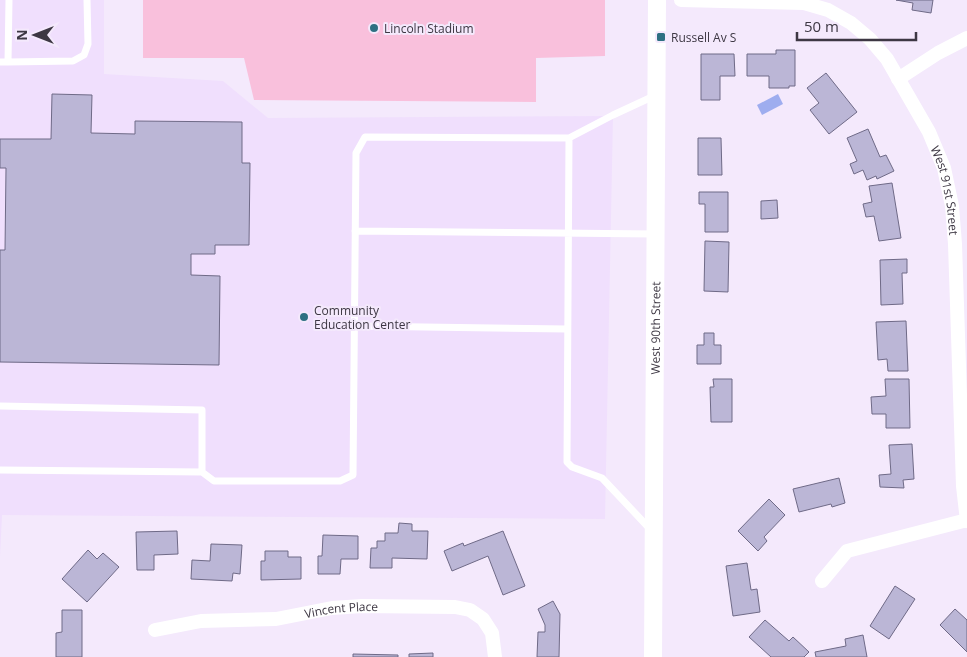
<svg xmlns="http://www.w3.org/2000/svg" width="967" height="657" viewBox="0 0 967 657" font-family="'Open Sans',sans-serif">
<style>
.built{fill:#f0dffd}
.green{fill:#f9c0dc}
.water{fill:#9eadef}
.building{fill:#bbb6d6;stroke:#6f6a87}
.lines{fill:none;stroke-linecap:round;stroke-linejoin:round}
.service{stroke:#fff;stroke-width:7}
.minor{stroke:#fff;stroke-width:14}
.tertiary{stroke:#fff;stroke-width:18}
.poi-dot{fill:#2e7082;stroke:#f4e9fc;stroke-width:2}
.labels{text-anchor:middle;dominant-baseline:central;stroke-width:4;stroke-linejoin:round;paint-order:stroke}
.poi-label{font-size:12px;fill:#3d3743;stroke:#f4e9fc;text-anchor:start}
.street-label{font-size:12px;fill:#3d3743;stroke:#f4e9fc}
</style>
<rect width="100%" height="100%" fill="#f4e9fc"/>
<path class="built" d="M0,0h104v74l119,7 45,37 345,-2 -8,403 -603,-4 -2,42z"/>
<path class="green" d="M143,0h462v56l-69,2v44l-282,-2 -10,-42h-101z"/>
<path class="water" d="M778,94l5,10 -21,11 -5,-10z"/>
<path class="building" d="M896,0h37l-2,13 -19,-3 1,-7z
M776,50h19v36h-6v2h-20v-12h-22v-22h29z
M701,54h33l1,22h-15v24h-19z
M826,73l31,39 -28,22 -19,-24 9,-7 -12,-15z
M52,94l40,1 -1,38 44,1v-13l107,1v41h8l-1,82h-34v9h-24v21l29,1 -1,89 -219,-3v-112h5l1,-82h-6v-29h51z
M868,129l12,28 6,-2 8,16 -17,8 -1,-3 -9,4 -4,-10 -9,4 -4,-10 7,-3 -10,-23z
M698,138h23l1,37h-24z
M892,183l9,55 -22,3 -5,-25 -8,1 -3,-13 9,-2 -3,-16z
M699,192h29v40h-23v-28h-6z
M777,200l1,18 -17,1v-18z
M705,241l24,1 -1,50 -24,-1z
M907,259v14h-5l1,31 -22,1 -1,-45z
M906,321l2,50h-20l-1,-12 -9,1 -2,-38z
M704,333h10v12h7v19h-24v-19h7z
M713,379h19v43h-21l-1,-35h4z
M885,379h24l1,49h-24v-14h-14l-1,-17 15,-1z
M912,444l2,35 -11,1 1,8 -24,-1 -1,-12 12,-1 -2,-29z
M839,478l6,25 -13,4 -1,-3 -32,8 -6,-23z
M769,499l16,16 -21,22 3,4 -9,10 -20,-20z
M399,523l13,1v7h16l-1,28 -35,-1v10h-22l1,-20h6v-7h8v-8h13z
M177,531l1,23 -24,1v15h-17l-1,-38z
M503,531l22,55 -22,9 -15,-39 -36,15 -8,-20 19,-8 1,3z
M323,535l35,1v23h-17l-1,15h-22v-18h4z
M211,544l31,1 -2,29 -7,-1 -1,8 -41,-2 1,-19 18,1z
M88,550l9,9 6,-6 16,14 -32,35 -25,-23z
M265,551h23v6h13v22l-40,1v-19h4z
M747,563l4,27 6,-1 3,23 -27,4 -7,-50z
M895,586l20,13 -26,40 -19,-13z
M553,601l7,13 -1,43h-22l1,-25h7v-7l-7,-16z
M955,609l12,11v32l-27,-27z
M62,610h20v47h-26v-24l6,-1z
M765,620l24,21 4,-4 16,15 -5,5h-33l-22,-20z
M863,635l4,22h-51l-1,-5 31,-6 -1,-7z
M433,653v4h-24v-3z
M353,654l45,1v2h-45z"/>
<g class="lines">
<path class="service" d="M9,0l-1,62 65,-1 11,-6 4,-11 -1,-44
M0,62h8
M569,138l-2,324 5,5 30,11 49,52
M355,231l300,3
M355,326l212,3
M0,406l202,4v62
M0,470l202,2 12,9h126l13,-6 3,-322 9,-16 204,1 44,-23 41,-19"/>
<g class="minor">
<path id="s1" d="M681,0l123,3 24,7 23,13 19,16 17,20 42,73 15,36 8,38 3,38 8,242 4,35"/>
<path d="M898,79l40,-26 29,-15"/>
<path d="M822,581l25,-30 120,-31"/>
<path id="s2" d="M155,630l46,-9 75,-2 56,-11 30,-2 93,1 15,3 13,9 9,14 3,24"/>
</g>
<path class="tertiary" id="s3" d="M653,657l4,-657"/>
</g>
<g class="poi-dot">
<circle cx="374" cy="28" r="5"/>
<rect x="656" y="32" width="10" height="10" rx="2.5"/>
<circle cx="304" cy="317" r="5"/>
</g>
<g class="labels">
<g class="poi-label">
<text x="384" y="28">Lincoln Stadium</text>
<text x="671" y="37">Russell Av S</text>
<text x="314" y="310">Community<tspan x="314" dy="14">Education Center</tspan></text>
</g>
<g class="street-label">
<text stroke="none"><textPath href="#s1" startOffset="371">West 91st Street</textPath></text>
<text stroke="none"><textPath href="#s3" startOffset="329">West 90th Street</textPath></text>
<text stroke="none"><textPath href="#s2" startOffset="188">Vincent Place</textPath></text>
</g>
</g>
<g transform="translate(35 35) rotate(270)" stroke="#f4e9fc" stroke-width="4" paint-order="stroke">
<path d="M0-4L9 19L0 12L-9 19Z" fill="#3d3743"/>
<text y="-8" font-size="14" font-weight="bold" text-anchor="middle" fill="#3d3743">N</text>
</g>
<path d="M797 32v8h119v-8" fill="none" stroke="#3d3743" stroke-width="2.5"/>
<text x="804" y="32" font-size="15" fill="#3d3743" stroke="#f4e9fc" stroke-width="4" paint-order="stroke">50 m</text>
</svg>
